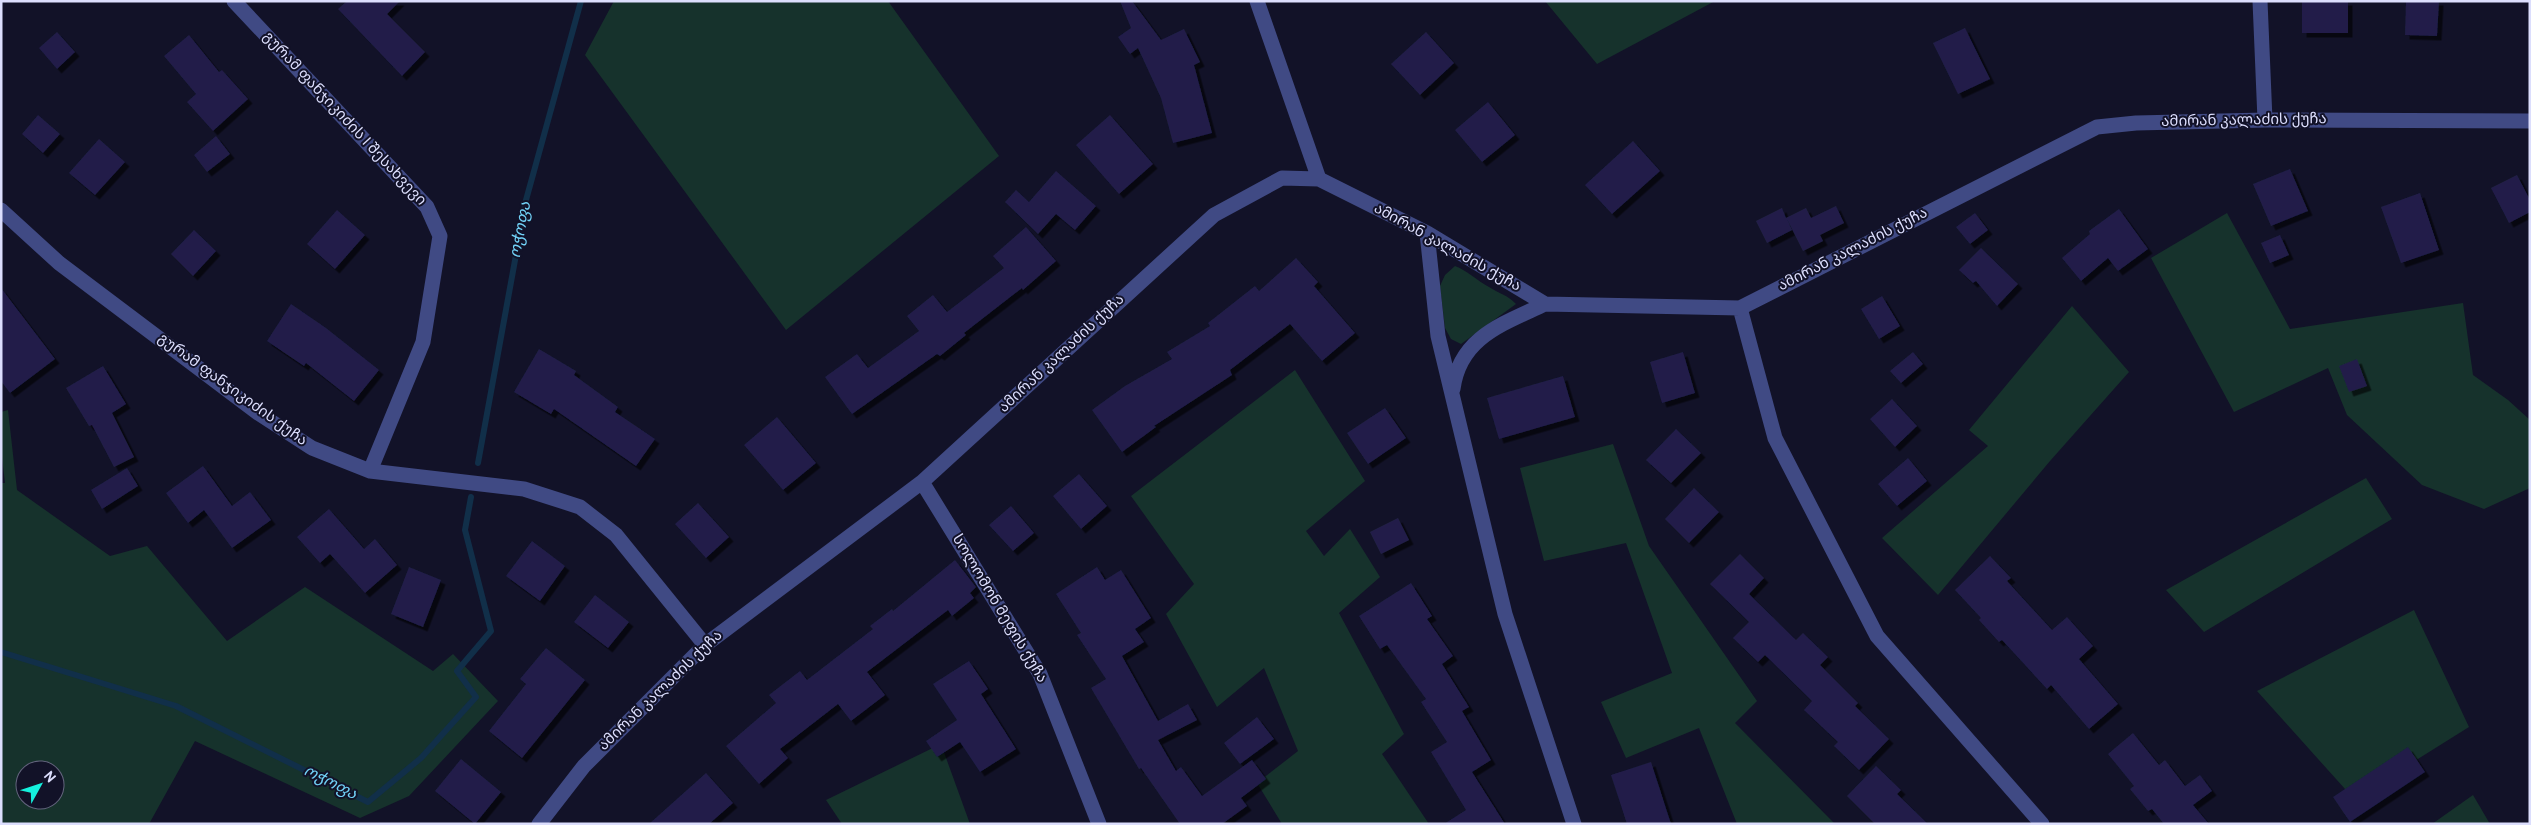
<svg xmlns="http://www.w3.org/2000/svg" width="2531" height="825" viewBox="0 0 2531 825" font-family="Overpass,'Noto Sans Georgian',sans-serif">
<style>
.green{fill:#16322c;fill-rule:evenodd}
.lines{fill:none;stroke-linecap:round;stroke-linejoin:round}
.stream{stroke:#112f49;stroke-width:6}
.building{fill:#201f48;filter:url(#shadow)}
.minor{stroke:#404a84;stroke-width:15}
.labels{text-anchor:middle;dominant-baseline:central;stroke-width:4;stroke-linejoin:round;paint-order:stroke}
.street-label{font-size:15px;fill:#dcdefd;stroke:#121228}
.water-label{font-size:16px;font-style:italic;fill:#71d1f6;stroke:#121228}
</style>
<defs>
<filter id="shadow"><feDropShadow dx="4.5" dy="4.5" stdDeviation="0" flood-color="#0009"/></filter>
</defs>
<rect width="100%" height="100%" fill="#121228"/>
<path class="green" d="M614,1h274l111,155 -213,174 -201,-275z
M1545,1h170l-118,63z
M2227,213l63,116 173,-26 10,72 35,25 22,20v68l-46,21 -62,-24 -75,-70 -19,-47 -94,44 -83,-154z
M1455,266c13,5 21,14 34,21 9,6 19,8 27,17l-55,40 -10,-5 -6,-11 -5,-42 5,-11z
M2072,306l57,66 -79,89 -112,134 -56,-57 106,-92 -19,-16z
M1295,370l70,111 -59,50 18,25 26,-27 30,48 -41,36 65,121 -22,20 47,70h-147l-25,-41 41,-32 -34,-83 -47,39 -51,-93 28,-30 -63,-88z
M8,410l9,80 93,66 37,-10 80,95 78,-54 128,84 20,-17 45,47 -89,95 -49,22 -165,-77 -46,83h-148v-341h4l-4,-34v-37zM25,770h30v30h-30z
M1613,444l36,102 108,155 -22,22 100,101h-98l-38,-96 -73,30 -25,-56 71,-29 -46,-130 -82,18 -24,-93z
M2366,478l26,41 -188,113 -38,-42z
M2414,610l55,117 -115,72 -97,-108z
M941,744l29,80h-128l-16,-24z
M2473,795l17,29h-58z"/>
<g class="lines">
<path class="stream" d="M478,463l48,-263 55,-199
M1,652l175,54 192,96 53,-44 55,-61 -19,-26 34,-40 -26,-101 6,-33"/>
</g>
<path class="building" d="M347,1h53l-13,13 38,38 -23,24 -64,-67z
M1120,1h12l29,39 23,-11 16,33 -6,3 18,68 -39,10 -12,-45 -23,-50 -8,6 -12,-17 13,-9z
M2302,1h46v32h-46z
M2406,1h33l-2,35 -32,-1z
M1965,28l25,51 -32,15 -25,-51z
M57,32l18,20 -18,17 -18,-21z
M1426,32l28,31 -34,32 -29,-31z
M189,35l30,37 3,-2 26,29 -35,32 -26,-29 9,-8 -32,-38z
M1488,102l27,33 -33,27 -27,-32z
M38,115l22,19 -17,19 -21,-19z
M1110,115l43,49 -34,30 -43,-49z
M216,136l14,18 -23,18 -13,-17z
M99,139l26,23 -30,33 -26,-22z
M1633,141l27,30 -48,43 -27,-29z
M2290,169l18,42 -37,15 -18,-42z
M1056,171l40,35 -21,24 -19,-16 -18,20 -33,-32 11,-12 13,12z
M2517,175l13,25v12l-21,11 -18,-35z
M2420,193l19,57 -38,13 -20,-56z
M1836,206l8,17 -24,12 3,6 -20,10 -16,-32 5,11 -25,13 -11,-22 26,-13 4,10 20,-10 5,10z
M2119,209l29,40 -30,22 -10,-13 -27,23 -19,-23 28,-24 -1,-3z
M337,210l28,25 -30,34 -28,-25z
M1975,213l13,17 -18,14 -14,-17z
M1026,227l30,34 -33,29 -1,-2 -58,45 2,2 -26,21 -3,-2 -85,60 -27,-37 32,-23 11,14 51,-37 -12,-15 26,-21 14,17 57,-44 -11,-12z
M194,230l22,21 -23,25 -22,-22z
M2280,235l9,20 -19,8 -9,-20z
M1981,248l37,36 -21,22 -21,-25 -3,2 -14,-13z
M1296,258l22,24 -4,4 41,47 -33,28 -32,-37 -60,46 2,5 -78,51 2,1 -34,25 -30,-42 33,-24 47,-27 -5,-7 43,-26 -2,-3 47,-37 4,5z
M1,288l54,71 -45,34 -9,-12z
M1882,296l18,30 -21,13 -18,-30z
M291,304l35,24 53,42 -25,31 -48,-38 -2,3 -37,-25z
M539,349l37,22 -2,4 44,32 -3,5 40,27 -19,27 -82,-57 -3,5 -37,-22z
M1683,352l12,41 -33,10 -12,-41z
M1913,352l10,12 -22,19 -11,-12z
M2357,359l10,27 -18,6 -10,-26z
M103,366l23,38 -14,9 22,44 -20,10 -22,-42 -3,1 -23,-38z
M1563,376l12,41 -76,22 -12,-41z
M1892,399l25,27 -22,21 -25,-28z
M1385,408l21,30 -38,26 -21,-31z
M777,417l39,46 -33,27 -39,-45z
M1676,429l25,24 -30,30 -25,-23z
M1908,458l19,23 -30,25 -19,-22z
M203,466l29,40 18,-14 21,28 -39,28 -28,-38 -16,13 -22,-30z
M127,468l11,18 -36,23 -11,-19z
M1079,474l28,32 -26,23 -28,-33z
M1694,488l25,24 -30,31 -24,-24z
M698,503l31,34 -23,21 -31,-34z
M1011,506l23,27 -21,18 -24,-26z
M329,509l35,40 11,-10 22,26 -32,28 -35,-39 -10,9 -23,-26z
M1398,518l11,22 -28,14 -11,-22z
M532,541l33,25 -25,35 -34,-25z
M1740,554l24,24 -15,16 47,46 7,-7 25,24 -8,8 38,38 -3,3 34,33 -30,31 -25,-24 4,-4 -34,-32 8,-9 -47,-46 -7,7 -25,-24 16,-16 -39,-38z
M1990,556l21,22 -4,3 45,49 15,-13 26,29 -14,13 39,45 -29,25 -38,-44 -4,4 -45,-49 -3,2 -20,-22 2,-2 -26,-28z
M955,560l21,27 -6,6 4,5 -22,18 -4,-6 -81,62 18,23 -34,26 -13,-17 -58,45 8,9 -29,26 -33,-38 50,-43 -7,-8 31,-24 7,9 66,-51 -3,-3 22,-17 1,2z
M409,567l32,13 -18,47 -32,-13z
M1097,567l8,13 16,-10 30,48 -16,11 9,13 -22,14 36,65 30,-17 9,16 -39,20 18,31 5,-4 21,29 50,-36 14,19 -25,19 6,8 -25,18h-42l-39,-56 -2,1 -48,-81 15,-9 -29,-44 4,-2 -25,-39z
M1411,583l21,33 -5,3 26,37 -11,8 27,43 -7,4 29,49 -19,12 33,52h-61l22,-14 -35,-58 16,-10 -26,-40 5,-3 -39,-54 -7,4 -21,-33z
M595,595l34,27 -21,26 -34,-26z
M546,648l39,32 -63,78 -33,-27 37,-47 -6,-5z
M969,661l19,28 -7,5 35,55 -36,23 -20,-30 -23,15 -11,-16 31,-21 -24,-36z
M1257,717l17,22 -34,25 -16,-21z
M2133,733l26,32 6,-5 20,26 15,-11 12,16 -19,14 16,19h-45l-12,-15 -4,2 -18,-22 4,-3 -26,-32z
M2408,747l17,25 -75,50 -17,-25z
M461,759l40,33 -26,32 -40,-33z
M1651,762l20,62h-44l-16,-49z
M1876,766l25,24 -4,4 31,30h-53l-28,-28z
M706,773l27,30 -24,21h-60z"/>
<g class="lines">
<path class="minor" d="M234,1l193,206 13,29 -17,106 -53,129
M1257,1l62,178
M2260,1l5,119
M1,210l58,53 199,150 54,35 58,23 154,18 56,18 36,28 89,110
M1427,233l11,103 67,278 69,210
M1740,308l35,130 102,198 165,188
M1453,389c7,-52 50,-65 92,-85
M922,482l118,192 59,150
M539,824l45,-58 121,-121 217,-163 292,-267 68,-37 37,1 108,54 118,71 195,4 357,-181 39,-4 129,-3 265,1"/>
</g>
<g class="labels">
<g class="street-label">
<text transform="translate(344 119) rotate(47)">გურამ ფანჯიკიძის I შესახვევი</text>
<text transform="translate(2244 121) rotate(-1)">ამირან კალაძის ქუჩა</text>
<text transform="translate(1447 248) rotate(29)">ამირან კალაძის ქუჩა</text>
<text transform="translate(1853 250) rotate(-27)">ამირან კალაძის ქუჩა</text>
<text transform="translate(1062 354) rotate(-43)">ამირან კალაძის ქუჩა</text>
<text transform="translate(232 390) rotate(36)">გურამ ფანჯიკიძის ქუჩა</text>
<text transform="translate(999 609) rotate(59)">სოლომონ მეფის ქუჩა</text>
<text transform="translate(661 691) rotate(-44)">ამირან კალაძის ქუჩა</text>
</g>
<g class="water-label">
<text transform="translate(521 230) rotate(-79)">ოჭოფა</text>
<text transform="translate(330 783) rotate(27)">ოჭოფა</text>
</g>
</g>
<rect width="2531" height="825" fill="none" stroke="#dcdefd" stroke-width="5"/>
<g transform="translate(40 785) rotate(50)"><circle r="24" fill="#121228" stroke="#63647d"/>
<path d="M0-4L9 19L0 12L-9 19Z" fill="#15f0dd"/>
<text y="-8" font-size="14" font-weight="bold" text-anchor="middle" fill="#dcdefd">N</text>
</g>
</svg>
